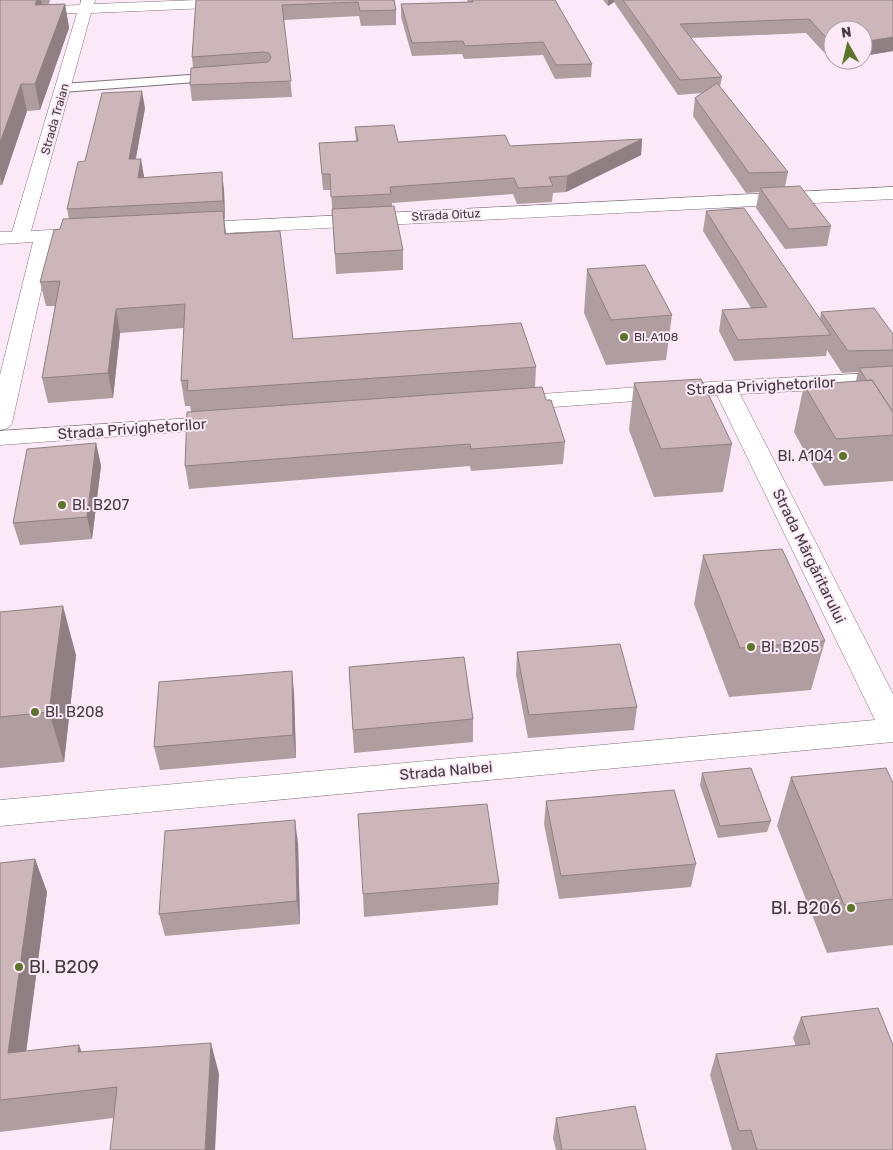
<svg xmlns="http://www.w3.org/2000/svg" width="893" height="1150" viewBox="0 0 893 1150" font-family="Rubik,sans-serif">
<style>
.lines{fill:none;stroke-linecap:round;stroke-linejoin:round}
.service-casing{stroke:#80707c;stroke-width:2}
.minor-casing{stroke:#80707c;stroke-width:1}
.service{fill:#fff;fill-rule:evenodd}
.minor{fill:#fff;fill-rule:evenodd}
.wall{fill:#b09da0}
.shaded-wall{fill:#907f82}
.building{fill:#cdb6ba;stroke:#907f82}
.poi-dot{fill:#5d7528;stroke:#fce9f7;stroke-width:2}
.labels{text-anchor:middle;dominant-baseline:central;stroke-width:4;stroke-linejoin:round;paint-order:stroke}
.far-street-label{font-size:12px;fill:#413a3f;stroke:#fce9f7}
.far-poi-label{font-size:12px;fill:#413a3f;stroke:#fce9f7;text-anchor:start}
.street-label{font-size:15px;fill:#413a3f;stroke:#fce9f7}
.poi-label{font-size:15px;fill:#413a3f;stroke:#fce9f7;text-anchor:start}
.near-poi-label{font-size:18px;fill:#413a3f;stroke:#fce9f7;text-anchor:end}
</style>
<rect width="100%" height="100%" fill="#fce9f7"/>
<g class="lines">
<defs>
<path id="service" d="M218,73l4,1 2,3 -2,3 -159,12 -6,-4 6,-4z"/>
<path id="minor" d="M81,0h14l-1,4 104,-4h112l-7,4 -212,9 -60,218 59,-3 7,2 3,4 -3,4 -45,3 -40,182 -4,5 -8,2v-55l33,-133 -33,2v-12h12l65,-219 -77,3v-8l80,-3z
M893,187v12l-705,36 -7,-2 -3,-4 3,-4 7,-2z
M893,372v14l-153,8 153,300v48l-893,84v-26l875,-80 -158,-325 -204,15 -8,-2 -4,-5 4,-5 8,-2 212,-15z
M223,416l8,2 4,5 -4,5 -231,17v-14z"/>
</defs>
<use href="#service" class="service-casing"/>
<use href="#minor" class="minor-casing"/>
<use href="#service" class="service"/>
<use href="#minor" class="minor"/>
</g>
<path class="wall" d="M0,0h50l-1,4h16l4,24 -29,82 -13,1 -25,74h-2z
M196,0h198l2,10v15l-35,1 -2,-10 -75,4 8,77 -100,4 -2,-16 3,-17 -1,-11z
M467,0h88l37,64 -1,13 -36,2 -12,-24 -79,4 -2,-5 -50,2 -11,-39v-13l67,-2z
M603,0h290v51l-30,5v-26h-30v30h7l-8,1 -26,-28 -115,5 31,39 -2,10 68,85 -3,15 46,39 -4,20 -42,3 -29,-41 3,-16 -13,1 -53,-77 2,-18 7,-5 -24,2 -64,-93 -6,4z
M145,108l-9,51 8,18 80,13 1,29h-1l2,15 67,105 243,28 -1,21 11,12 19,42 -2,22 -92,7 -1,-5 -281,23 -4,-23 6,-55 -1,-5h-5l-4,-25 3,-53 -64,5 -7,65 -65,5 -6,-25 13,-72h-9l-6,-24 20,-53 9,-10 -2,-10 18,-48z
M355,127l43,15 112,4 132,-7 -1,16 -75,37 -13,1 -1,9 -35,2 -4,-10 -121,9v3l11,44v20l-67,4 -5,-84h-8l-4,-47 37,-2z
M706,211l114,108 1,-7 72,22v147l-69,5 -30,-54 10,-47 52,-4 2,-9 -16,1 -15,-23 -1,6 -92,5 -15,-30 3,-21 29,-2 -48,-77z
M587,269l85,46 -6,45 -60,5 -22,-52z
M634,383l98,61 -9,48 -69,5 -25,-67z
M96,443l5,23 -9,73 -72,6 -7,-22z
M703,555l122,86 -14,49 -82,7 -35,-93z
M0,612l76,43 -12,107 -64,6z
M517,652l120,55 -3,23 -106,8 -12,-63z
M349,667l124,52v23l-119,11z
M292,671l2,23 2,64 -136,12 -6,-23z
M702,773l69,48 -4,11 -49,6 -18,-53z
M791,777l102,6v162l-66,8 -50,-127z
M546,801l150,63 -5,23 -132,12 -15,-75z
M298,843l2,81 -135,12 -6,-22z
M35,859l12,33 -21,159 56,1 137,22 -106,44 -113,14v-269z
M499,883l-1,22 -134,12 -1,-23z
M801,1017l92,133h-161l-22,-75 6,-21 80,-8 -3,-8z
M556,1118l90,32h-90l-3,-12z"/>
<path class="shaded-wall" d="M37,0h4l4,16 -10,-11z
M608,0h6v2l-6,4z
M65,4l4,24 -29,82 -5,-26z
M893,37v14l-30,5v-14z
M833,55v5h7l-8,1z
M21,84l6,27 -25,74 -2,-9v-33z
M142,91l3,17 -13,69 -3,-18z
M642,139l-1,16 -75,37 1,-16z
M141,159l3,17 -2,20 -4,-18z
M222,172l2,18 1,29 -2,-18z
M223,211l3,23h-1z
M116,309l4,24 -7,65 -5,-25z
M96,443l5,23 -9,73 -5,-22z
M63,606l13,49 -12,107 -15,-50z
M292,671l2,23 2,64 -3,-23z
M295,820l3,23 2,81 -3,-23z
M35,859l12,33 -25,192 -14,-31z
M211,1043l8,31 -4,76h-10z
M79,1045l12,31 -13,-24z"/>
<path class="building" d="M0,0h37l-2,5 30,-1 -30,80h-14l-21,59z
M196,0h198l2,10 -36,1 -2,-9 -76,3 9,76 -101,4 1,-17 77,-6 3,-4 -2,-5 -6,-1 -71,5z
M472,0h83l37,64 -36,1 -13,-23 -78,4 -2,-5 -51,2 -11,-39 72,-2z
M623,0h270v37l-30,5v-12h-30v15l-24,-26 -129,5 42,53 -42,3z
M717,83l71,89 -39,1 -54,-75z
M142,91l-13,68h12l-3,19 84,-6 1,29 -156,8 11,-47 7,-1 17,-68z
M394,125l4,17 107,-7 5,11 132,-7 -75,37 -18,1 4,9 -35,2 -4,-10 -124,9 1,7 -60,3 -1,-23h-8l-3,-31 39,-2 -3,-14z
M800,186l31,40 -42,3 -29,-41z
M394,206l9,44 -68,4 -3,-45z
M744,208l87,127 -93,5 -16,-30 45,-3 -61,-96z
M223,211l2,23 55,-3 13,108 228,-16 15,44 -349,24 1,-11 -7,1 4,-77 -69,5 -8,64 -66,5 18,-97 -20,1 14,-52 6,-1 3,-10z
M645,265l27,50 -61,5 -24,-51z
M874,308l19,26v16l-45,1 -27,-39z
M893,366v46l-21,-32 -5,1 -8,-13z
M701,379l31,65 -71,5 -27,-66z
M872,380l21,32v23l-57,4 -32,-54z
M542,387l4,13h5l14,42 -94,7 -1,-5 -285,22 2,-54z
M96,443l-9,74 -74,6 14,-74z
M782,549l43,92 -85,7 -37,-93z
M63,606l-14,106 -49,5v-105z
M620,644l17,63 -108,8 -12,-63z
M464,657l9,62 -120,11 -4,-63z
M292,671l1,64 -139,12 5,-65z
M751,768l20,53 -51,5 -18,-53z
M886,768l7,15v116l-49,6 -53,-128z
M674,790l22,74 -135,12 -15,-75z
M487,804l12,79 -136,11 -5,-80z
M295,820l2,81 -138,13 6,-83z
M35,859l-27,194 71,-8 -1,7 133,-9 -6,107h-95l7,-63 -117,13v-237z
M878,1008l15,37v105h-136l-6,-20 -12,1 -23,-77 94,-10 -9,-27z
M635,1106l11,44h-84l-6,-32z"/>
<g class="poi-dot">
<circle cx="624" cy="337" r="5"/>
<circle cx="843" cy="456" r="5"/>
<circle cx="62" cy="505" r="5"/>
<circle cx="751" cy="647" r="5"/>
<circle cx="35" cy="712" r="5"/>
<circle cx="851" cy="908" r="5"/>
<circle cx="19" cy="967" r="5"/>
</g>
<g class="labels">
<g class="far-street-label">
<text transform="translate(55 119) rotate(-74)">Strada Traian</text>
<text transform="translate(446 215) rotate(-3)">Strada Oituz</text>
</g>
<g class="far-poi-label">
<text x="634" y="337">Bl. A108</text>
</g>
<g class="street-label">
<text transform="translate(761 386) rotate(-3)">Strada Privighetorilor</text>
<text transform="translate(132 429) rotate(-4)">Strada Privighetorilor</text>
<text transform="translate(809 556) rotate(64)">Strada Mărgăritarului</text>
<text transform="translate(446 771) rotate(-5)">Strada Nalbei</text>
</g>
<g class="poi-label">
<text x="833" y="456" text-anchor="end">Bl. A104</text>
<text x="72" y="505">Bl. B207</text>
<text x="761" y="647">Bl. B205</text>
<text x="45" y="712">Bl. B208</text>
</g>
<g class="near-poi-label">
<text x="841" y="908">Bl. B206</text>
<text x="29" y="967" text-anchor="start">Bl. B209</text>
</g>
</g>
<g transform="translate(848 45) rotate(352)"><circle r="24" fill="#fce9f7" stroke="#b1a3ad"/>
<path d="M0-4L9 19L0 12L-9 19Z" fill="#5d7528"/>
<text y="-8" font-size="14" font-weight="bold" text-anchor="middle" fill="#413a3f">N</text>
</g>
</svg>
